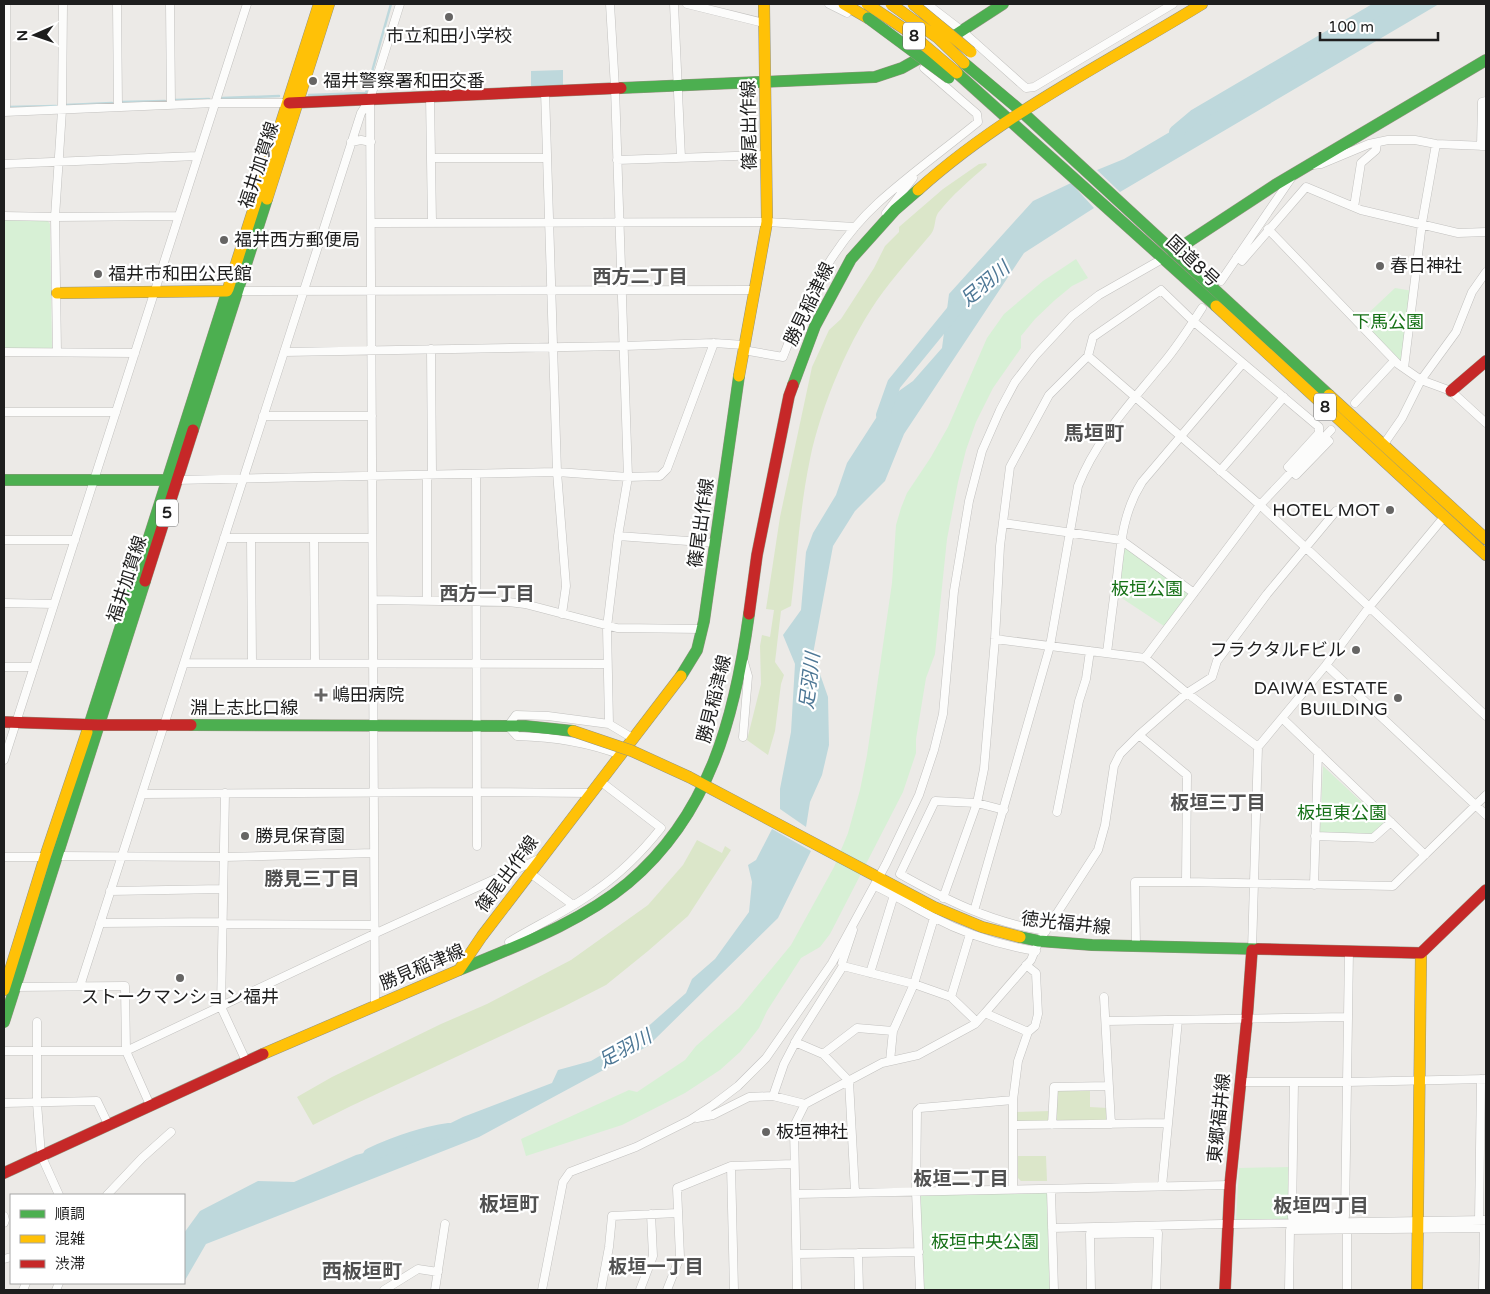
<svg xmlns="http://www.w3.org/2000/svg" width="1490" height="1294" viewBox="0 0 1490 1294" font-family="'Varela Round','Noto Sans JP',sans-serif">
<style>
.grass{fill:#dbe6c9}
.park{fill:#d7f0d5}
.water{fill:#bed8dc}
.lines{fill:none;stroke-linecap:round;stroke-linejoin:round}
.stream{stroke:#bed8dc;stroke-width:2.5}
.river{stroke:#bed8dc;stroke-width:14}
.street-casing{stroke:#c2c1bf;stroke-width:9}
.fast-casing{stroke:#949481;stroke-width:12}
.slow-casing{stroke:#949481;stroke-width:12}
.jam-casing{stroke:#949481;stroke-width:12}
.street{stroke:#fcfcfb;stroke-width:8}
.fast{stroke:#4caf50;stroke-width:11}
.slow{stroke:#ffc107;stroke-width:11}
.jam{stroke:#c62828;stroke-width:11}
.fast-bridge-casing{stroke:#949481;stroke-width:12;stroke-linecap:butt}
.slow-bridge-casing{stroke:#949481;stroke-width:12;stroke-linecap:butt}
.fast-bridge{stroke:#4caf50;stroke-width:11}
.slow-bridge{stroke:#ffc107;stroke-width:11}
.poi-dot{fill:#666564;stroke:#fff;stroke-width:2}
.labels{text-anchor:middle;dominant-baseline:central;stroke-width:4.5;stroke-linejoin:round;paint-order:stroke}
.shield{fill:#fff;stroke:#626262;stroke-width:1}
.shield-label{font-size:16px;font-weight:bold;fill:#1e1e1e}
.poi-label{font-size:18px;fill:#1e1e1e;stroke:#fff;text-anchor:start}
.street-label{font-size:18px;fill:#1e1e1e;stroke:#fff}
.park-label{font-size:18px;fill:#167117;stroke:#fff}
.neighbourhood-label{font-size:19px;font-weight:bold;fill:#515151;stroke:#fff}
.water-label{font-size:19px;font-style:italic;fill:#4d7795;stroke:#fff}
.quarter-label{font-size:20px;font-weight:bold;fill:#515151;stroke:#fff}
</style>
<rect width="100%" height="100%" fill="#eceae7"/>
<path class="grass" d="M986,163l1,2c-17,15 -35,30 -49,48 -4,6 -2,15 -7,21 -16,19 -33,38 -48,58 -33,44 -62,114 -73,167 -10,48 -13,98 -19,147l-10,5 -6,51 9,13 -3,9 -6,47 -7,24 -21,-15 14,-56 -1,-38 2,-11 8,2 4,-27 -8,-1 14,-92 32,-150 17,-37 12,-11 33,-51 11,-22 14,-14v-5l44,-38 36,-25z
M697,840l25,13 3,-7 6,4 -43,66 -40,35 -42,34 -43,22 -212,99 -38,19 -16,-28 35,-20 109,-53 46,-20 84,-44 77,-55 35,-40z
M1057,1088l33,1v18l18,1v13h-53z
M1051,1111l-1,10 -34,1v-10z
M1018,1156h28l1,25h-26l-3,-3z"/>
<path class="park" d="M4,219l43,1 3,4 2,124h-48z
M1076,259l12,19 -16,8 -17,14 -20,19 -14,17v12l-28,40 -17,34 -10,28 -8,32 -11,57 -12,115 -9,24 -10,61v14l-13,39 -73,142 -10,13 -19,11 -34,53 -8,17 -19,24 -20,18 -35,23 -63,32 -96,31 -5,-17 108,-49 8,2 48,-32 11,-14 43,-38 52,-63 43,-78 14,-34 12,-43 7,-35 25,-172 4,-58 5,-17 6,-15 24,-36 17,-30 39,-89 17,-24 39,-33z
M1395,288l18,3 -11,72 -42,-42z
M1124,545l66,49 -26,32 -47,-31z
M1323,766l61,57 -12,12 -52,-2z
M1289,1167l-1,53 -52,1 3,-53z
M1049,1193l2,97h-130l-1,-96z"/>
<path class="water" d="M1387,4h52l-319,188 -23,-22 27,-11z
M563,70v15l-32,2v-16z
M1071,183l23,25 -70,45 -120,181 -19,47 -30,30 -22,35 -20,108 15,43 1,48 -7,30 -12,27 -4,25 -26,-18v-20l11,-57 4,-68 -12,-29 18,-25 5,-58 7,-19 23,-38 11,-32 42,-65 24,-17 29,-33 7,-54 84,-93z
M772,829l39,22 -33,67 -130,128 -169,91 -273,107 -22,38v-49l16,-22 58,-30 36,1 62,-27 62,-16 45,-22 89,-34 6,-13 33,-9 53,-31 42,-37 6,-14 23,-20 34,-47 3,-30 -4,-17 8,-5z"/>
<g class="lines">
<path class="stream" d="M309,95l57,-2 25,-89
M222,98l57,-2
M175,100l34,-1
M122,102l43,-1
M66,105l46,-2
M9,107l47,-1"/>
<path class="river" d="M1176,132l19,-16 191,-112
M883,415l11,-31 62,-76
M370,1155c26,-12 51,-21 79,-25"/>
<defs>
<path id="street" d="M6,4v108
M117,4l1,103
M170,4l1,101
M674,4l7,154
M687,4l77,19
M829,4l18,9
M927,4l34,26 65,58 8,-1 139,-83
M545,91l12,381 9,114 -4,28
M430,96l2,127
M370,99l5,907
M4,112l210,-9h74
M351,142l10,-2 10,2
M1481,146l1,-44 4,-1
M431,158h116
M617,160l149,-5
M4,164l193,-8
M1313,165l8,-1 48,-20 19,-4h27l21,4 50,2
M1354,207l7,-44 15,-13 1,-7
M886,213l27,-35
M4,216l51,1 123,-1
M371,223l396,-1 88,5
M1268,229l130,135 23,16 30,11 35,32
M1237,257l5,4 64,-74 55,23 97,23 28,-1
M1221,281l71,-104
M234,291l519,-1
M431,349l1,125
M743,350l40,7c21,-56 50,-113 95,-154 32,-29 67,-54 100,-81l-1,-8 -53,-46
M4,352l131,1
M57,352l-2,-135 7,-107 1,-106
M284,352l340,-6 90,-3 30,2
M1088,356l5,-19 68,-47 32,31 126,106v6l-31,34 8,8 33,-34
M1404,368l18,-145 14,-79
M1355,403l39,-42
M4,412h112
M263,416h109
M1384,444l18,-26 19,-38 35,-48 16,-40 14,-20
M1220,471l64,-74
M476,474l1,372
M175,480l382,-8 71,5 32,-1 7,-7 47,-126
M1003,523l118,17 73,53
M618,536l98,7
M224,538h148
M251,538l1,125
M314,538l1,125
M4,540h71
M373,600l135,2 17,2 92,24 85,1
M427,601v-126
M4,603l50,1
M995,639l150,19 42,35 71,54
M1107,653c3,-25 6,-51 10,-76 4,-35 6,-65 25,-95l101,-119
M1145,658l115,-153 71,-75
M185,663l422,1
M1326,665l160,150
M4,667h30
M1282,718l143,137
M609,724l-2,-97 11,-91 10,-59 -13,-389 -5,-84
M1139,735l48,40 -1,107 207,4 93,-91
M743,737l5,-61 -4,-14
M621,755c-34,-13 -67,-18 -104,-19l-9,-10 8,-11 32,1 61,8 25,15
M4,760l243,-756
M225,793l-4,214 25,54
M142,794l334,-2 115,1
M1004,810l-27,-7 -42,-2 -35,73c46,26 92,49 146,57
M1057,812l22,-111 7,-22 4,-28
M1315,836l58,2 18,-16
M56,856l168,1 150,-4
M4,857h41
M530,873l43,32
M1314,885l4,-133
M875,886c20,9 38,21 58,31 32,17 67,28 103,34
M110,891l113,-2
M943,898l34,-95 7,-34 11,-130 5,-93 10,-79 39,-72 39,-39 172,149 226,211
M974,911l76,-265 28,-160c18,-46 51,-81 82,-119 16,-18 29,-39 42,-59
M100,923l123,-1
M223,924l151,1
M1136,946l-1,-64h51
M511,949l-2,-7c28,-17 59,-31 86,-51 25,-17 47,-39 66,-63l-61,-47
M1252,950l6,-203 68,-82 44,-59 74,-89
M1026,965l10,8 2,41 -3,12 -7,6
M843,966l71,18 37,13 26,25
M870,973l24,-78
M80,986l281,-873 9,-14 30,-95
M13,987l112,-1 1,65 24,54
M951,997l19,-63
M1104,997l7,127
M985,1013l43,19 -10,29 -5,39v89
M1106,1021l242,-4
M37,1022v81l4,52 18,40
M795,1042l28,12 26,27 6,111
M4,1051h122l248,-117 165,-75
M823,1054l34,-26 36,3
M890,1061l3,-30 21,-47 20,-66
M1240,1082h107l139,-3
M1294,1082l-2,135 53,-1 4,-265
M773,1096l11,-32 13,-25 46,-73 -1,-3 11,-33
M4,1103l93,-2 11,23
M697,1118l16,-3 36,-18 24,-1 32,8
M1013,1125l154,-2
M1052,1125l2,-38 55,-1
M731,1166l3,124
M1162,1186l16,-166
M1051,1191l3,99
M796,1194l434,-9
M107,1195l35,-37 29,-26
M4,1216l1,4 -1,3
M1479,1220l2,-141
M1233,1224l253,-4
M1052,1228l170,-4
M858,1253l1,37
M797,1254l122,-2
M4,1259l7,-2
M23,1290l3,-7
M56,1290l3,-7
M384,1290l34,-21 20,3
M435,1290l10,-66
M542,1290l21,-108 7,-10 66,-25 54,-27 23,-15 25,-19 28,-28 66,-95 54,-99 33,-69 15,-45 9,-36 11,-123 15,-90 13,-50 18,-41 15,-28 20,-26 37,-40 27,-21 65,-37
M601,1290l8,-43 3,-31 66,-3
M640,1290l13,-34 -2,-42
M667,1290l13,-33 -3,-69 54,-22 63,-2
M797,1290l-3,-164 11,-22 77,-41 36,-8 57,-31 10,-11 46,-53 8,-19 59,-91 7,-25 9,-59 6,-12 19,-19 48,-42 25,-16 5,-16 50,-67 69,-83
M920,1290l-4,-99 1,-80 3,-3 93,-8
M1091,1290l-1,-56 68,-1 -2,57
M1289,1290l1,-60 196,-2
M1347,1290v-61
M1483,1290l1,-62"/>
<path id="fast" d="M946,41l57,-37
M964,63l57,48 308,284
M957,73l259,233
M621,88l254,-11 27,-9 25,-14
M1173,252l102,-67 211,-125
M793,385l22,-59 36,-67 44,-49 23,-20
M193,430l74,-231
M4,480h162
M681,676l16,-26 7,-29 35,-245
M191,725l334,1 48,5
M87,732l141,-443
M1020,937l19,4 53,4 166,4
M459,970c57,-24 121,-47 169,-87 82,-69 107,-167 121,-269
M4,1022l141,-441"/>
<path id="slow" d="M844,4l24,14
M918,190c84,-76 188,-127 284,-186
M267,199l62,-195
M228,289l91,-285
M57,293l170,-2
M1216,306l270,249
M739,376l28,-154 -3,-218
M1329,395l157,144
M689,777l245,130 48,20 38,10
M459,970l23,-34 199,-260
M4,990l41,-133 42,-125
M263,1054l196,-84
M1417,1290l4,-337"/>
<path id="jam" d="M289,103l332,-15
M1451,391l35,-30
M145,581l48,-151
M749,614l8,-59 32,-159 4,-11
M4,722l94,3h93
M1258,949l163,4 65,-63
M4,1173l259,-119
M1225,1290l5,-105 17,-166 5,-69"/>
</defs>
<use href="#street" class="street-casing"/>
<use href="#fast" class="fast-casing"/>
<use href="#slow" class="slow-casing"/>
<use href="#jam" class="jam-casing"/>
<use href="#street" class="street"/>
<use href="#fast" class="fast"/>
<use href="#slow" class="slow"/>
<use href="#jam" class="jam"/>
<defs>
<path id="fast-bridge" d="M868,18l81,60"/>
<path id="slow-bridge" d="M867,4l42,28 48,41
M891,4l47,34 26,25
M913,4l58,48
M573,731l59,20 57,26"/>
</defs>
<use href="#fast-bridge" class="fast-bridge-casing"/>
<use href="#slow-bridge" class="slow-bridge-casing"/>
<use href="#fast-bridge" class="fast-bridge"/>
<use href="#slow-bridge" class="slow-bridge"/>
</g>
<g class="poi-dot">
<circle cx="449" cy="17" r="5"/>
<circle cx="313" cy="81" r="5"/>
<circle cx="224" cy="240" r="5"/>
<circle cx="1380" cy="266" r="5"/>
<circle cx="98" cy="274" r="5"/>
<circle cx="1390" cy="510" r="5"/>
<circle cx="1356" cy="650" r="5"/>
<path d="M318.5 687.5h5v5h5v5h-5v5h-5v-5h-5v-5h5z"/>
<circle cx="1398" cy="698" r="5"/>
<circle cx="245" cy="836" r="5"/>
<circle cx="180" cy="978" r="5"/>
<circle cx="766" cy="1132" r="5"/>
</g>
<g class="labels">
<g class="shield">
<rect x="903" y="22.5" width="22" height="27" rx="4"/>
<rect x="1314" y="393.5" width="22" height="27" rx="4"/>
<rect x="156" y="499.5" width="22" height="27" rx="4"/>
</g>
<g class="shield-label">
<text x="914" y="36">8</text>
<text x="1325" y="407">8</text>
<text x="167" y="513">5</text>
</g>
<g class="poi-label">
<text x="449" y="36" text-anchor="middle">市立和田小学校</text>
<text x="323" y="81">福井警察署和田交番</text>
<text x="234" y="240">福井西方郵便局</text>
<text x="1390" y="266">春日神社</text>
<text x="108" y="274">福井市和田公民館</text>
<text x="1380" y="510" text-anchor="end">HOTEL MOT</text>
<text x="1346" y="650" text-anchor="end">フラクタルFビル</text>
<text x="1388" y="688" text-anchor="end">DAIWA ESTATE<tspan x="1388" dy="21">BUILDING</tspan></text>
<text x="332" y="695">嶋田病院</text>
<text x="255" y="836">勝見保育園</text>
<text x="180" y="997" text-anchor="middle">ストークマンション福井</text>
<text x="776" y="1132">板垣神社</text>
</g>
<g class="street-label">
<text transform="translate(749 125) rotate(-91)">篠尾出作線</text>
<text transform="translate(259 165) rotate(-72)">福井加賀線</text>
<text transform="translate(1193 261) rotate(43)">国道8号</text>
<text transform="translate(809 304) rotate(-64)">勝見稲津線</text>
<text transform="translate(701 523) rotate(-82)">篠尾出作線</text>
<text transform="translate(127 579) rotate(-72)">福井加賀線</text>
<text transform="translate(714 699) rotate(-76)">勝見稲津線</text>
<text x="244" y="708">淵上志比口線</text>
<text transform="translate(507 874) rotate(-53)">篠尾出作線</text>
<text transform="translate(1066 923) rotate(6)">徳光福井線</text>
<text transform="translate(422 967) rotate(-23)">勝見稲津線</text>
<text transform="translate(1219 1118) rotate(-84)">東郷福井線</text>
</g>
<g class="park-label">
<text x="1388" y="322">下馬公園</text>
<text x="1147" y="589">板垣公園</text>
<text x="1342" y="813">板垣東公園</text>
<text x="985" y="1242">板垣中央公園</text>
</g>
<g class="neighbourhood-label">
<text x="640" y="277">西方二丁目</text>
<text x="487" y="594">西方一丁目</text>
<text x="1218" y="803">板垣三丁目</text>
<text x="312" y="879">勝見三丁目</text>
<text x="961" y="1179">板垣二丁目</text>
<text x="1321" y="1206">板垣四丁目</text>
<text x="656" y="1267">板垣一丁目</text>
</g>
<g class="water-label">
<text transform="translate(985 284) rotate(-40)">足羽川</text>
<text transform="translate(810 681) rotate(-83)">足羽川</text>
<text transform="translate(625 1049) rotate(-29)">足羽川</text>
</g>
<g class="quarter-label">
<text x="1094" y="434">馬垣町</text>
<text x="509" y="1205">板垣町</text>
<text x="362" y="1272">西板垣町</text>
</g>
</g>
<rect width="1490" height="1294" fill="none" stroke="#1e1e1e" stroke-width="10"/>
<rect x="10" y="1194" width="175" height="90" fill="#ffffff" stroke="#a5a5a5"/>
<rect x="20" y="1210" width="25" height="8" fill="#4caf50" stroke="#a5a5a5"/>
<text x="55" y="1219" font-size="15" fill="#1e1e1e">順調</text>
<rect x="20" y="1235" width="25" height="8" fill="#ffc107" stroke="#a5a5a5"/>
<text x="55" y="1244" font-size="15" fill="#1e1e1e">混雑</text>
<rect x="20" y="1260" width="25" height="8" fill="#c62828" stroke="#a5a5a5"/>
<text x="55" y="1269" font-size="15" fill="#1e1e1e">渋滞</text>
<g transform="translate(35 35) rotate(268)" stroke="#ffffff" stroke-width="4" paint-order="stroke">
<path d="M0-4L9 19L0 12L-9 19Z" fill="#1e1e1e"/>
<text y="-8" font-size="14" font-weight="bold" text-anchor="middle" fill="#1e1e1e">N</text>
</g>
<path d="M1320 32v8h118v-8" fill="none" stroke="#1e1e1e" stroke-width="2.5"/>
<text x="1328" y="32" font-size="15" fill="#1e1e1e" stroke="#ffffff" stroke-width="4" paint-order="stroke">100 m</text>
</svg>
